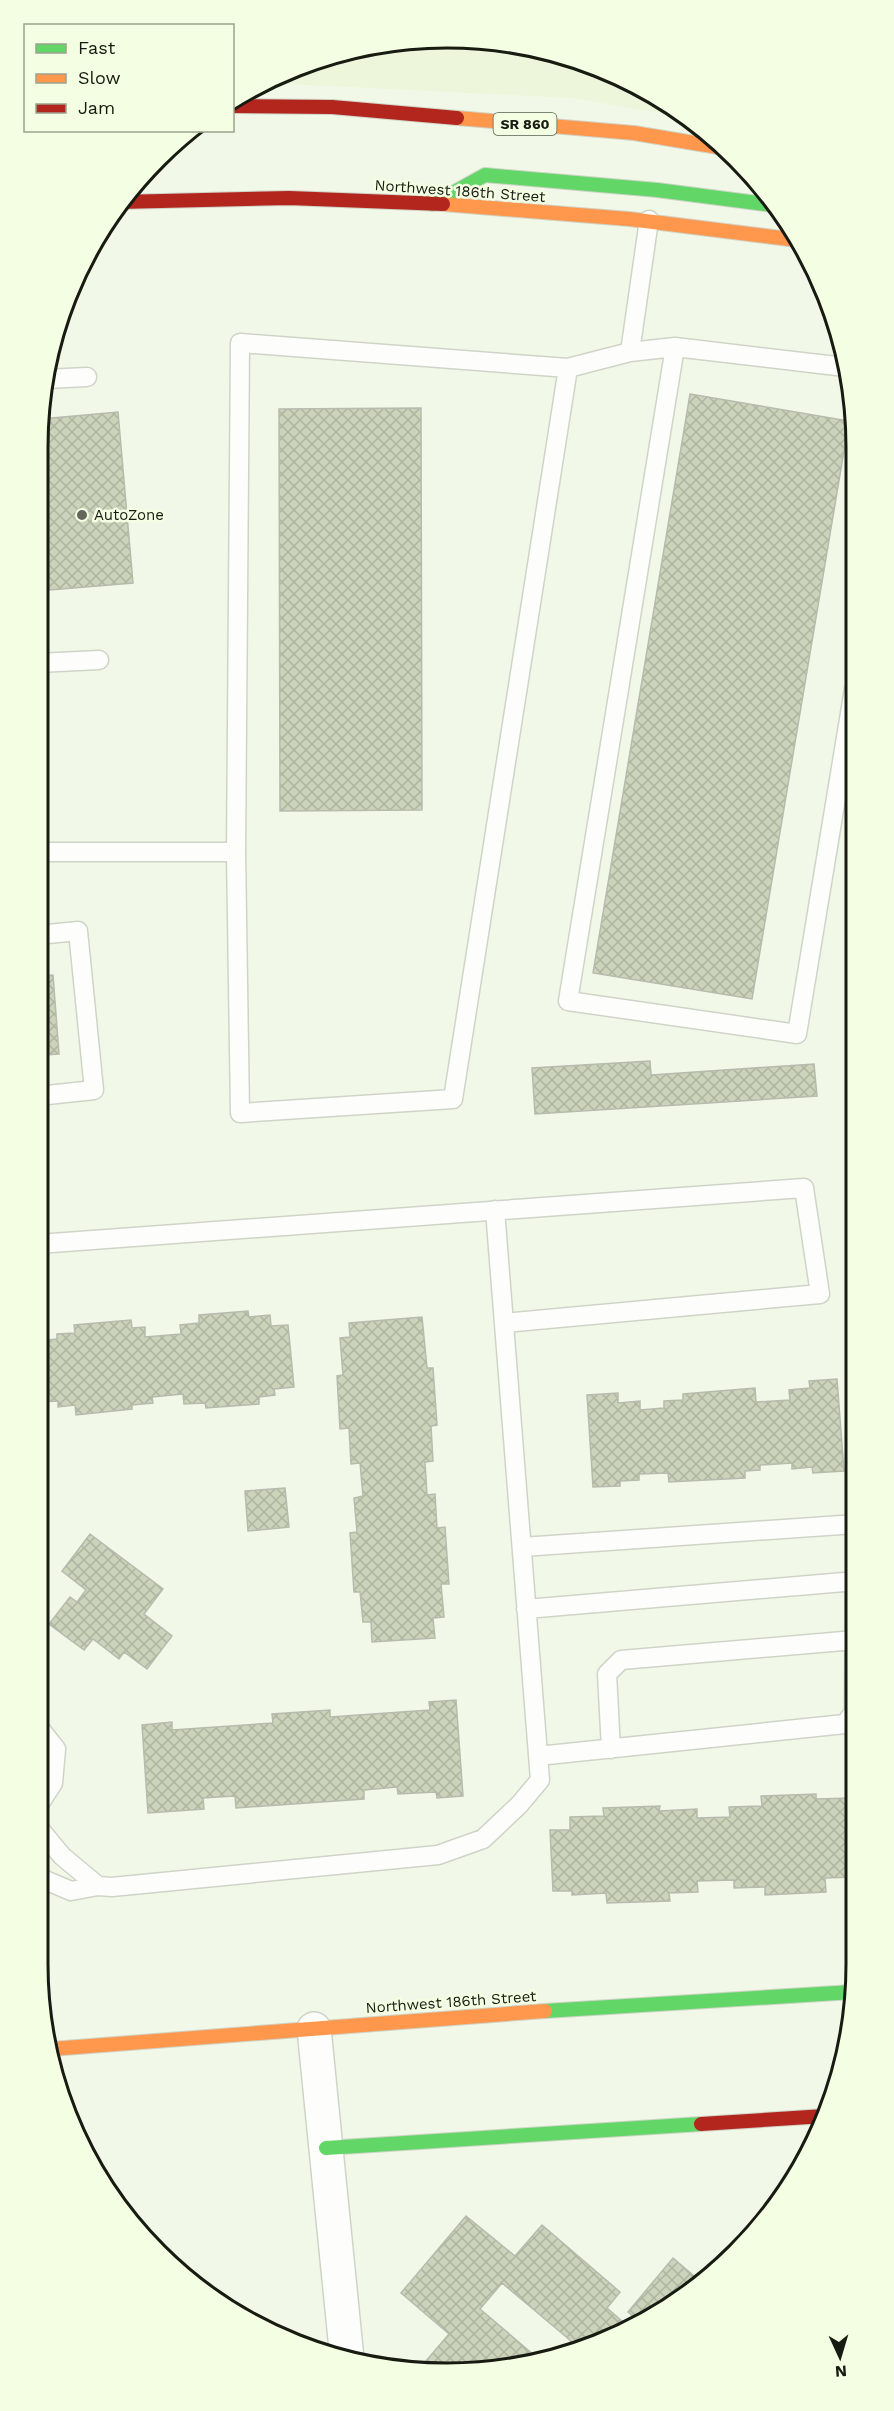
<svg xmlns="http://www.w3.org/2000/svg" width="894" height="2411" viewBox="0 0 894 2411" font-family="'Work Sans',sans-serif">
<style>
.built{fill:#edf6db}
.building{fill:url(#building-cross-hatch);stroke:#b7bbaf;stroke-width:1.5}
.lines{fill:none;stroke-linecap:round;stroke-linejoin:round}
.lane-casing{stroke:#cfd4c8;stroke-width:21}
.street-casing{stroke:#cfd4c8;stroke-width:36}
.fast-casing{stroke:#cfd4c8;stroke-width:16}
.slow-casing{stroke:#cfd4c8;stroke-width:16}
.jam-casing{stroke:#cfd4c8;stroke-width:16}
.lane{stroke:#fdfefc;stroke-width:18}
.street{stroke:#fdfefc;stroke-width:33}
.fast{stroke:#63d668;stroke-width:14}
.slow{stroke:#ff974d;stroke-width:14}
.jam{stroke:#b3261e;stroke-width:14}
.poi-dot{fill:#64685c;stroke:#f4fee2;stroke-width:2}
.labels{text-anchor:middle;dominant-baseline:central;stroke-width:5;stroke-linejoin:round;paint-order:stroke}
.shield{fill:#f4fee2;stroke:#5a5f50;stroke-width:1.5}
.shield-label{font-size:14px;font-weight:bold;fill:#181b11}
.street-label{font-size:15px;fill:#181b11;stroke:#f4fee2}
.poi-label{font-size:15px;fill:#181b11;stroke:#f4fee2;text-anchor:start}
.rim{fill:none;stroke:#181b11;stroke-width:3}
</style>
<defs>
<pattern id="building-cross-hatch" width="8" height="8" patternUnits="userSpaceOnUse" patternTransform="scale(1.5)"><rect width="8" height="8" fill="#cbd3ba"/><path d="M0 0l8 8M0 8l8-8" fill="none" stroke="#aeb59f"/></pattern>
</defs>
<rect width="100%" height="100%" fill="#f2f8e8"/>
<path class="built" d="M474,38l79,14 99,41 30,24 -110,-19 -309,-15 53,-24 78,-18z"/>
<path class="building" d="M690,394l159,27 -97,578 -159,-26z
M421,408l1,402 -142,1 -1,-402z
M118,412l15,171 -95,8v-144l3,-28z
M38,961l1,15 14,-1 6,79 -15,1 1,16 -7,1z
M650,1061l1,14 163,-11 3,32 -282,18 -3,-46z
M248,1311l1,6 21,-2 1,11 17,-1 6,62 -20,2 1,6 -16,2v7l-53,4 -1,-5 -21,1 -1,-10 -31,3 1,6 -21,2v4l-56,6 -1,-10 -17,2v-6l-18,1 -2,-61 19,-2v-5l18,-1 -1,-8 57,-5 1,8 13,-1v10l36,-3 -1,-9 19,-2v-8z
M422,1317l5,51h6l4,57 -6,1 2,35 -8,1 2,33 8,-1 2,34 8,-1 4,57h-8l3,33 -11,1 2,20 -63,4 -1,-20h-8l-3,-30h-6l-4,-59 7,-1 -3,-34 9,-2 -3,-33 -9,1 -2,-36 -9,1 -3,-53 6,-1 -3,-37 10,-1 -1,-14z
M837,1379l7,92 -31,2 -1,-6 -20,2v-6l-32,2v5l-15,1v7l-76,4 -1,-9 -29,1v6l-19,1v5l-27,1 -6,-92 31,-2v10l22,-2v9l24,-2v-7l19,-1v-6l72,-6 1,14 34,-2 -1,-10 21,-2 -1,-7z
M285,1488l4,39 -41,4 -3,-40z
M90,1534l73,55 -19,25 28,22 -25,33 -23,-17 -5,7 -26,-20 -9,11 -35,-26 21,-27 7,5 9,-12 -24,-19z
M456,1700l7,96 -26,2 -1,-6 -38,2 -1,-7 -33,3v9l-128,9 -1,-12 -32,2 1,11 -56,4 -6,-88 30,-3v8l101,-7 -1,-9 58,-4v7l100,-7 -1,-8z
M816,1794v5l36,-1 1,8h3v71l-31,1 1,14 -61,3v-8l-31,1v-8l-37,1 1,11 -29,1 1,8 -63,2 -1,-10 -34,2v-4h-19l-3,-61h20v-13l34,-1 -1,-8 57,-2 -1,5 38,-2v9l33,-1 -1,-10 33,-1 -1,-10z
M466,2216l49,40 27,-31 78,67 -13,16 16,14 -19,20 -44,14 11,-15 -69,-58 -22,26 61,52 -14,5 -92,3 -9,-8 23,-27 -48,-41z
M673,2258l27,23 -26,24 -34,18 -12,-11z"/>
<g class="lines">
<defs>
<path id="lane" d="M240,343l328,25 -115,731 -213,14 -4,-261z
M675,347l-107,654 229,33 57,-345
M630,352l19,-132
M568,368l62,-16 45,-5 170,20
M46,379l41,-2
M38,663l61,-3
M38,852h198
M38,935l40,-4 16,159 -56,6
M38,1244l766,-56 16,106 -316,29
M522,1547l334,-23
M526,1609l330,-28
M38,1726l18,23 -3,34 -15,23
M611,1749l-4,-75 14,-14 234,-20
M538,1756l307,-32 9,-12 1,-131
M38,1827l24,29 36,30
M38,1877l33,14 27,-5 14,1 326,-32 45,-16 36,-34 21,-25 -45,-570"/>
<path id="street" d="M314,2029l33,330"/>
<path id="fast" d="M433,204l52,-29 172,15 116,15
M545,2011l308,-19
M326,2148l375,-24"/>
<path id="slow" d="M457,118l177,15 84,14
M443,204l186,15 168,21
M51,2049l494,-38"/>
<path id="jam" d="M232,106l100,1 125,11
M119,202l170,-4 154,6
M701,2124l124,-8"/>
</defs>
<use href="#lane" class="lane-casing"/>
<use href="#street" class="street-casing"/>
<use href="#fast" class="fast-casing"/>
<use href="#slow" class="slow-casing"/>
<use href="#jam" class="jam-casing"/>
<use href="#lane" class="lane"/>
<use href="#street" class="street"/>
<use href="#fast" class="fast"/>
<use href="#slow" class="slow"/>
<use href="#jam" class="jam"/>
</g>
<circle class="poi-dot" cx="82" cy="515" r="6"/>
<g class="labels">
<rect class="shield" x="493.5" y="113" width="63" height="22" rx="4.5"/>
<g class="shield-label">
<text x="525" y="124">SR 860</text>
</g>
<g class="street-label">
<text transform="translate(460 191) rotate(4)">Northwest 186th Street</text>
<text transform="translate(451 2002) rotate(-4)">Northwest 186th Street</text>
</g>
<g class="poi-label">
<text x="94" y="515">AutoZone</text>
</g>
</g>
<path d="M0 0H894V2411H0ZM447 48H447A399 399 0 0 1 846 447V1964A399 399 0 0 1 447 2363H447A399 399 0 0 1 48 1964V447A399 399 0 0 1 447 48Z" fill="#f4fee2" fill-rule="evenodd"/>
<path class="rim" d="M447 48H447A399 399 0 0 1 846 447V1964A399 399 0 0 1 447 2363H447A399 399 0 0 1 48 1964V447A399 399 0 0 1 447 48Z"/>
<rect x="24" y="24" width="210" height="108" fill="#f4fee2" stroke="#9ca38e" stroke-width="1.5"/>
<rect x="36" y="44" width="30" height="9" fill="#63d668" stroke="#9ca38e" stroke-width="1.5"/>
<text x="78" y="54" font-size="18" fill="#181b11">Fast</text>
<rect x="36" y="74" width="30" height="9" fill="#ff974d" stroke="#9ca38e" stroke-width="1.5"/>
<text x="78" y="84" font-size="18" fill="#181b11">Slow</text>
<rect x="36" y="104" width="30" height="9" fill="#b3261e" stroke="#9ca38e" stroke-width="1.5"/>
<text x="78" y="114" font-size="18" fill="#181b11">Jam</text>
<g transform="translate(840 2357) rotate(176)" stroke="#f4fee2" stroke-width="4.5" paint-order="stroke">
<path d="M0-4.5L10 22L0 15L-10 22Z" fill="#181b11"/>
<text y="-9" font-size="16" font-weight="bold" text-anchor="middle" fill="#181b11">N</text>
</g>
</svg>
